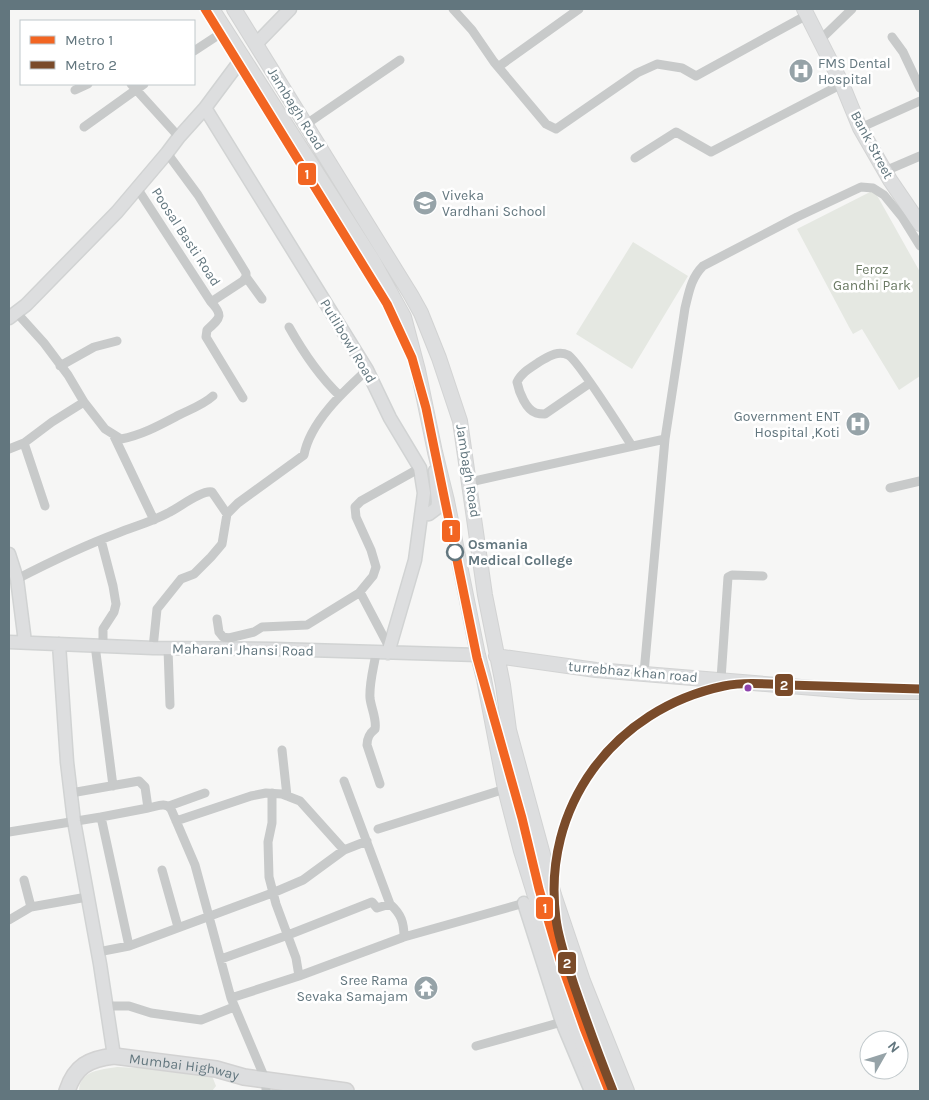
<svg xmlns="http://www.w3.org/2000/svg" width="929" height="1100" viewBox="0 0 929 1100" font-family="Karla,sans-serif">
<style>
.green{fill:#e5e8e2}
.lines{fill:none;stroke-linecap:round;stroke-linejoin:round}
.secondary-casing{stroke:#d1d3d3;stroke-width:15}
.primary-casing{stroke:#d2d3d3;stroke-width:16}
.highway-casing{stroke:#d2d2d2;stroke-width:18}
.street{stroke:#c8caca;stroke-width:9}
.secondary{stroke:#dddedf;stroke-width:12}
.primary{stroke:#dddedf;stroke-width:14}
.highway{stroke:#dddedf;stroke-width:15}
.metro-1-casing{stroke:#fff;stroke-width:12}
.metro-2-casing{stroke:#fff;stroke-width:12}
.metro-1{stroke:#f26522;stroke-width:9}
.metro-2{stroke:#7a4b2a;stroke-width:9}
.stop-dot{fill:#fff;stroke:#62767e;stroke-width:2.5}
.bus-dot{fill:#8e44ad;stroke:#fff;stroke-width:2}
.labels{text-anchor:middle;dominant-baseline:central;stroke-width:5;stroke-linejoin:round;paint-order:stroke}
.poi-label{font-size:14px;fill:#62767e;stroke:#fff;text-anchor:start}
.street-label{font-size:14px;fill:#62767e;stroke:#fff}
.park-label{font-size:14px;fill:#6c7b65;stroke:#fff}
.stop-label{font-size:14px;font-weight:bold;fill:#62767e;stroke:#fff;text-anchor:start}
.line-badge{stroke:#fff;stroke-width:2}
.badge-label{font-size:14px;text-anchor:middle;font-weight:bold;fill:#fff}
</style>
<rect width="100%" height="100%" fill="#f6f6f5"/>
<path class="green" d="M874,190l46,82v104l-21,14 -37,-61 -9,5 -4,-7 -52,-98z
M633,242l55,34 -56,93 -56,-35z
M117,1067l82,4 13,5 4,10 -4,5h-133c1,-21 21,-21 38,-24z"/>
<g class="lines">
<defs>
<path id="secondary" d="M256,44l34,-35
M243,57l-38,51 162,262 23,48 30,50 4,25 -9,67 -27,93
M9,318l17,-13 91,-93 50,-59 12,-16 26,-29
M421,515l8,-1 8,-6 1,-6 -3,-31
M9,554l8,25 8,63
M9,642l144,6 121,1 204,6
M59,644l8,118 7,59 26,143 14,92
M524,903l38,119 29,69"/>
<path id="primary" d="M212,9l160,250 32,58 14,53 17,82 12,49 31,154 6,24 21,110 16,62 52,168 28,72
M234,9l177,286 10,18 18,45 21,63 25,174 18,90 6,45 45,165 29,86 44,110
M804,9l38,75 18,44 30,52 30,44
M496,656l100,14 266,22h58"/>
<g id="highway">
<path id="s1" d="M67,1091c8,-25 22,-32 47,-35l102,13 28,8 102,14"/>
</g>
</defs>
<use href="#secondary" class="secondary-casing"/>
<use href="#primary" class="primary-casing"/>
<use href="#highway" class="highway-casing"/>
<path class="street" d="M453,9l19,21 22,32 52,62 10,5 81,-56 20,-9 25,4 14,8 111,-61
M892,37l11,15 17,36
M821,39l31,-30
M194,51l32,-21
M498,67l81,-58
M131,84l48,53
M75,90l13,-6
M305,125l95,-65
M84,127l60,-43
M860,128l60,-27
M167,153l31,42 48,78v4l-3,4 -32,21c13,14 9,16 -4,28l-1,7 37,61
M635,158l41,-26 35,20 131,-68
M885,171l35,-15
M137,188l74,114
M246,277l16,22
M16,312l28,31 24,32 16,27 21,27 16,10c21,-4 39,-14 58,-24 12,-6 24,-10 34,-19
M289,327c14,25 30,49 51,69
M60,366l34,-19 23,-6
M590,383l-45,31c-3,0 -6,0 -9,-1 -10,-3 -17,-21 -19,-31 4,-9 13,-14 22,-20 9,-5 18,-12 29,-7 9,4 55,77 64,91
M113,434l41,86
M24,443l21,63
M9,449l15,-6 28,-21 32,-20
M470,482l195,-43
M890,488l30,-7
M101,540l12,46 3,18 -2,8 -11,17v17
M17,579c33,-17 66,-33 101,-46 18,-7 33,-11 50,-20 11,-5 33,-23 44,-21l15,22 11,-11 66,-48c6,-33 40,-64 63,-85
M360,592l29,55
M217,619l2,13 4,5 6,1 25,-6 8,-5 45,-2 52,-32 14,-17 3,-9 -5,-17 -15,-33 -1,-10 6,-6 59,-33
M95,645l18,141
M153,648l4,-39 24,-30 13,-5 17,-17 11,-13 5,-30
M168,649l2,56
M376,653c-2,14 -7,30 -6,45 1,10 7,21 5,31 -6,5 -8,9 -8,16l13,39
M644,673l21,-234 20,-131c4,-16 6,-30 18,-42l94,-49 64,-30 12,1 11,7 18,22 18,29
M721,679l7,-102 4,-2 31,1
M282,750l5,46
M344,781l46,123
M71,793l68,-12 6,6 3,21c8,-1 17,-7 23,1l24,56 36,133 35,83v10
M272,793v30l-4,19 1,35 7,27 20,54 3,18
M169,806l36,-13
M101,817l28,129
M176,821l75,-25 15,-3 16,1 18,7 44,49
M378,829l127,-40
M9,832l92,-15 47,-9
M162,870l16,57
M24,880l7,27
M9,920l22,-13 56,-10
M98,952l31,-6 146,-54 28,-12 41,-30 23,-9
M221,959l67,-24 84,-33 5,6 13,-4c11,10 14,18 14,33
M231,998l68,-22 105,-39 124,-35
M106,1006h23l22,7 50,7 33,-13
M476,1046l86,-24"/>
<use href="#secondary" class="secondary"/>
<use href="#primary" class="primary"/>
<use href="#highway" class="highway"/>
<defs>
<path id="metro-1" d="M205,9l182,295 25,54 14,50 51,250 45,160 17,71 21,71 24,68 25,63"/>
<path id="metro-2" d="M613,1091c-14,-35 -27,-71 -39,-106 -7,-22 -15,-43 -18,-66 -15,-112 58,-210 168,-233 21,-4 43,-2 64,-1 44,1 88,3 132,4"/>
</defs>
<use href="#metro-1" class="metro-1-casing"/>
<use href="#metro-2" class="metro-2-casing"/>
<use href="#metro-1" class="metro-1"/>
<use href="#metro-2" class="metro-2"/>
</g>
<defs>
<symbol id="hospital-disc" viewBox="-11 -11 22 22"><circle r="9.5" fill="#96a3a8" stroke="#fff"/><path d="M-5-5h3v3.5h4V-5h3V5h-3V1.5h-4V5h-3Z" fill="#fff"/></symbol>
<symbol id="school-disc" viewBox="-11 -11 22 22"><circle r="9.5" fill="#96a3a8" stroke="#fff"/><path d="M0-5L7-2L0 1L-7-2ZM-4 1L0 2.5L4 1V4Q0 6-4 4Z" fill="#fff"/></symbol>
<symbol id="temple-disc" viewBox="-11 -11 22 22"><circle r="9.5" fill="#96a3a8" stroke="#fff"/><path d="M0-6L5-2H3V0L6.5 2.5H4V6H1.5V3h-3V6H-4V2.5H-6.5L-3 0V-2H-5Z" fill="#fff"/></symbol>
</defs>
<g fill-rule="evenodd">
<use href="#hospital-disc" x="787" y="57" width="28" height="28"/>
<use href="#school-disc" x="411" y="189" width="28" height="28"/>
<use href="#hospital-disc" x="844" y="410" width="28" height="28"/>
<use href="#temple-disc" x="412" y="974" width="28" height="28"/>
</g>
<circle class="stop-dot" cx="455" cy="552" r="8"/>
<circle class="bus-dot" cx="748" cy="688" r="4.5"/>
<g class="labels">
<g class="poi-label">
<text x="818" y="63">FMS Dental<tspan x="818" dy="16">Hospital</tspan></text>
<text x="442" y="195">Viveka<tspan x="442" dy="16">Vardhani School</tspan></text>
<text x="840" y="416" text-anchor="end">Government ENT<tspan x="840" dy="16">Hospital ,Koti</tspan></text>
<text x="408" y="980" text-anchor="end">Sree Rama<tspan x="408" dy="16">Sevaka Samajam</tspan></text>
</g>
<g class="street-label">
<text transform="translate(296 109) rotate(58)">Jambagh Road</text>
<text transform="translate(872 145) rotate(62)">Bank Street</text>
<text transform="translate(186 237) rotate(57)">Poosal Basti Road</text>
<text transform="translate(348 341) rotate(59)">Putlibowl Road</text>
<text transform="translate(468 471) rotate(81)">Jambagh Road</text>
<text transform="translate(243 650) rotate(1)">Maharani Jhansi Road</text>
<text transform="translate(633 672) rotate(5)">turrebhaz khan road</text>
<text stroke="none"><textPath href="#s1" startOffset="134">Mumbai Highway</textPath></text>
</g>
<g class="park-label">
<text x="872" y="269">Feroz<tspan x="872" dy="16">Gandhi Park</tspan></text>
</g>
<g class="stop-label">
<text x="468" y="544">Osmania<tspan x="468" dy="16">Medical College</tspan></text>
</g>
</g>
<g class="line-badge">
<rect x="297" y="162" width="20" height="24" rx="5" fill="#f26522"/>
<rect x="441" y="519" width="20" height="24" rx="5" fill="#f26522"/>
<rect x="774" y="673" width="20" height="24" rx="5" fill="#7a4b2a"/>
<rect x="535" y="896" width="19" height="24" rx="5" fill="#f26522"/>
<rect x="557" y="951" width="20" height="24" rx="5" fill="#7a4b2a"/>
</g>
<g class="badge-label">
<text x="307" y="179">1</text>
<text x="451" y="535">1</text>
<text x="784" y="690">2</text>
<text x="545" y="913">1</text>
<text x="567" y="968">2</text>
</g>
<rect width="929" height="1100" fill="none" stroke="#62767e" stroke-width="20"/>
<rect x="20" y="20" width="175" height="65" fill="#ffffff" stroke="#c0c8cb"/>
<rect x="30" y="36" width="25" height="8" fill="#f26522" stroke="#c0c8cb"/>
<text x="65" y="45" font-size="15" fill="#62767e">Metro 1</text>
<rect x="30" y="61" width="25" height="8" fill="#7a4b2a" stroke="#c0c8cb"/>
<text x="65" y="70" font-size="15" fill="#62767e">Metro 2</text>
<g transform="translate(884 1055) rotate(51)"><circle r="24" fill="#ffffff" stroke="#c0c8cb"/>
<path d="M0-4L9 19L0 12L-9 19Z" fill="#96a3a8"/>
<text y="-8" font-size="14" font-weight="bold" text-anchor="middle" fill="#62767e">N</text>
</g>
</svg>
